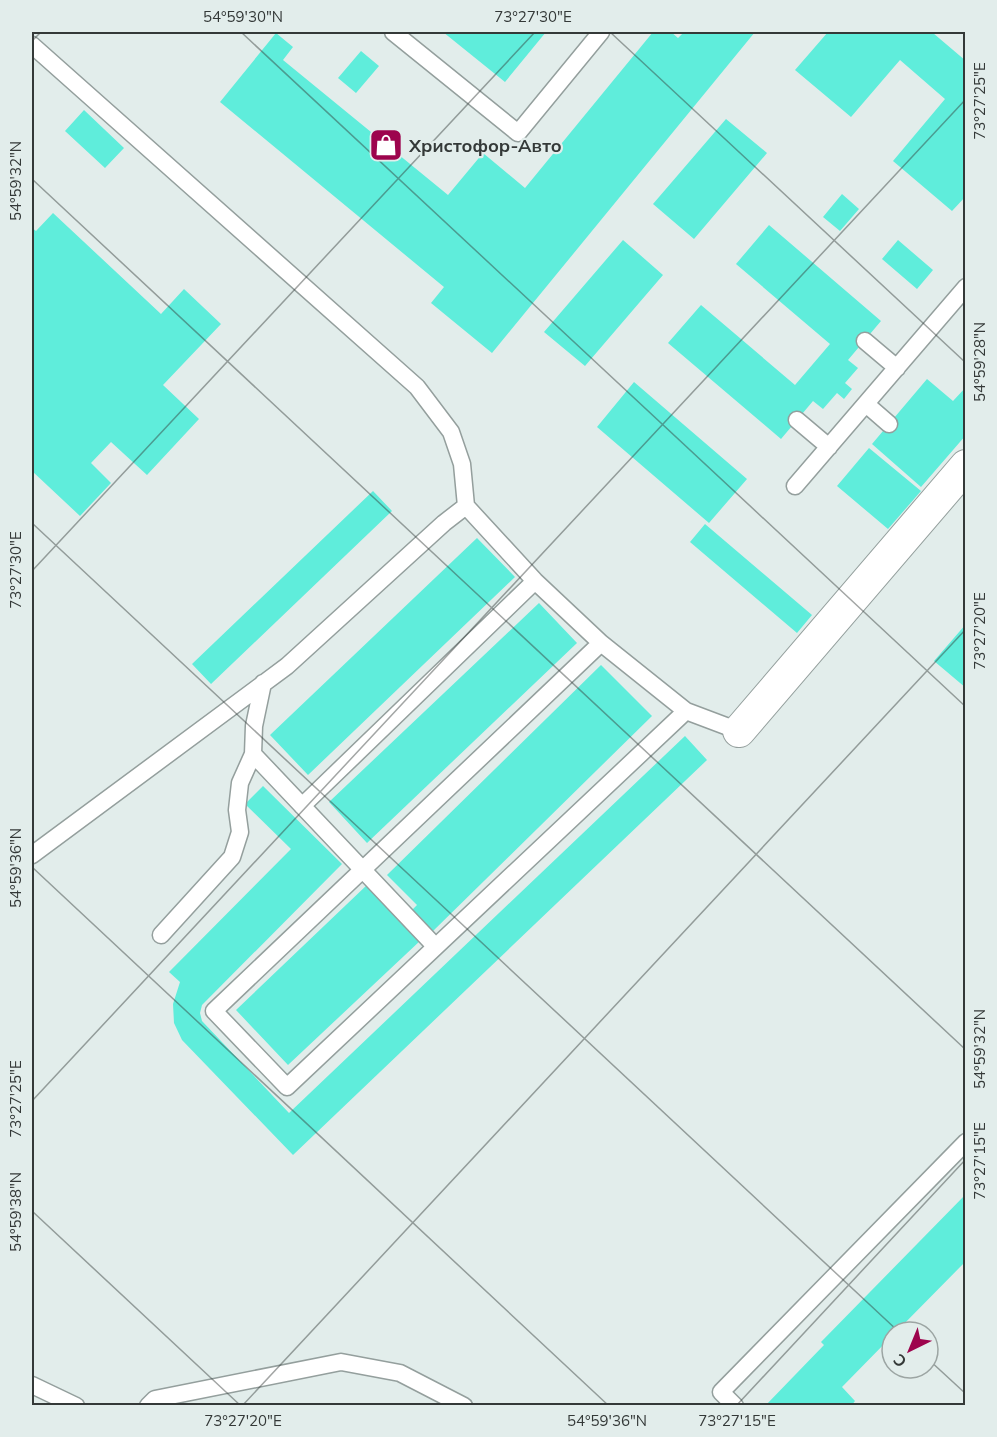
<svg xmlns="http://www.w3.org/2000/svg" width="997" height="1437" viewBox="0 0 997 1437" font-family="Mulish,sans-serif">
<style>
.building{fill:#5feddb}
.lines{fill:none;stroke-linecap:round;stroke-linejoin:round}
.lane-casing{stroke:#949f9d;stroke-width:19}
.street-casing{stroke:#949f9d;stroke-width:34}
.lane{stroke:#fff;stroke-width:16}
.street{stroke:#fff;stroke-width:32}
.ticks{fill:none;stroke:#343938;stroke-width:1.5;stroke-opacity:0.45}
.labels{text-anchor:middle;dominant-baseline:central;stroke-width:4.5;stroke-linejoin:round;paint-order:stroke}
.poi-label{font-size:18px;font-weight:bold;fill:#343938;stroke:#e2edeb;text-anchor:start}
.neatline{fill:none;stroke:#343938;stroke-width:2}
.ticks-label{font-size:15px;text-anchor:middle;fill:#343938}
</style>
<rect width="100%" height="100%" fill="#e2edeb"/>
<path class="building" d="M443,32h103l-41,50z
M653,32h18l7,6 6,-6h71l-263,321 -61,-50 13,-16 -224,-185 56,-69 17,14 -10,13 165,135 35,-42 42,35z
M828,32h106l-1,1 33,28v135l-14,15 -59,-50 52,-62 -45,-39 -49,57 -56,-47z
M361,51l18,15 -23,27 -18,-15z
M84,110l40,38 -19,20 -40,-37z
M726,119l41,34 -73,86 -41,-35z
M842,194l17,15 -19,22 -17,-14z
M53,213l108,101 23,-25 37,35 -58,61 36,34 -52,56 -36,-33 -20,21 20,20 -31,33 -48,-45v-243l4,3z
M769,225l112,96 -33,39 10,8 -13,15 7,6 -8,10 -7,-6 -14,16 -10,-8 -32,38 -113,-96 33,-38 94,80 35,-41 -94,-80z
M623,240l40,35 -78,91 -41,-34z
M898,240l35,30 -16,19 -35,-30z
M927,379l26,22 13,-14v48l-45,52 -49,-43z
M634,382l113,97 -38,44 -112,-96z
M869,448l52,43 -33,38 -51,-43z
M373,491l19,20 -181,173 -19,-20z
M705,524l107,91 -15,18 -107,-91z
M477,538l38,39 -207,198 -38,-40z
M539,603l38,40 -210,200 -38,-41z
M966,624v64l-32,-27z
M601,665l51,51 -220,216 -21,-21 6,-6 -30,-30z
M685,736l22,24 -414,395 -111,-115 -8,-17 -1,-19 7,-22 -11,-10 122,-123 -46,-45 18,-18 79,78 -140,141 -2,8 2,8 87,92z
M368,884l53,56 -133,125 -52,-55z
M966,1194v67l-70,71h-4v4l-50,51 13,14 -4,5h-86l59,-61 -3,-3z"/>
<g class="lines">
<defs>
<path id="lane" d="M393,32l125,101 83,-101
M32,45l385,342 34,45 11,32 4,42 -22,17 -157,143 -255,189
M865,341l32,27
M866,404l23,20
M797,420l32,27
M795,486l171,-199
M466,506l69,75 66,62 85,68 53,20
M601,643l-387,368 73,76 399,-376
M263,683l-9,43 -1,28 182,192
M302,806l233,-225
M161,935l71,-78 8,-25 -3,-22 3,-27 13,-29
M32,1385l44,21
M148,1406l7,-7 186,-37 59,11 64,33
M735,1406l-14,-14 245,-250"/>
<path id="street" d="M739,731l227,-265"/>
</defs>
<use href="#lane" class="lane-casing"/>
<use href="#street" class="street-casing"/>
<use href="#lane" class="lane"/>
<use href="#street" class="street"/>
</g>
<path class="ticks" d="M241,32l725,675M610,32l356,331M32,41l9,-9M32,179l934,871M32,523l867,809M32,571l503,-539M32,867l577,539M32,1101l934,-1002M32,1211l209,195M928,1359l38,35M242,1406l724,-777M736,1406l230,-247"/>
<defs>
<symbol id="shop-square" viewBox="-11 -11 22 22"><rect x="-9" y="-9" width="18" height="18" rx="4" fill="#9d044d" stroke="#e2edeb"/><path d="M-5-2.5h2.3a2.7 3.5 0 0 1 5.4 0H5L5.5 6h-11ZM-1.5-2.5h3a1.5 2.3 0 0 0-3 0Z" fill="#fff"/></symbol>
</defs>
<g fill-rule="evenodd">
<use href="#shop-square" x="367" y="126" width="38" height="38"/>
</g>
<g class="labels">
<g class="poi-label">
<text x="409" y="145">Христофор-Авто</text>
</g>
</g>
<rect width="997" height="1437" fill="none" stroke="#e2edeb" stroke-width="66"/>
<g transform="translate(910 1350) rotate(223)"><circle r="28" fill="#e2edeb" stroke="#9ca5a3" stroke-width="1.5"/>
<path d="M0-4.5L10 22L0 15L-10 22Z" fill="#9d044d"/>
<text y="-9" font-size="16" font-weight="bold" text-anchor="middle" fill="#343938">С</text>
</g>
<rect x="33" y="33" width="931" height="1371" class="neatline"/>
<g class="ticks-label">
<text x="243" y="22">54°59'30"N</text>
<text x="533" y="22">73°27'30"E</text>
<text transform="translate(980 101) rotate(-90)" y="5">73°27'25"E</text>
<text transform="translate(16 181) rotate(-90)" y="5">54°59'32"N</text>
<text transform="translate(980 362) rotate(-90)" y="5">54°59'28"N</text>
<text transform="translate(16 570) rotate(-90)" y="5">73°27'30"E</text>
<text transform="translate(980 631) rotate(-90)" y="5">73°27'20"E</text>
<text transform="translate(16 868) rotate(-90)" y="5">54°59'36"N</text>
<text transform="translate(980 1049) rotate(-90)" y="5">54°59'32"N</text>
<text transform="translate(16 1099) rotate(-90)" y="5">73°27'25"E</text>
<text transform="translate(980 1161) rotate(-90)" y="5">73°27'15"E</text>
<text transform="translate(16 1212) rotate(-90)" y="5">54°59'38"N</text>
<text x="243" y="1426">73°27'20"E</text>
<text x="607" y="1426">54°59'36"N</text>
<text x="737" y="1426">73°27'15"E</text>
</g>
</svg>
